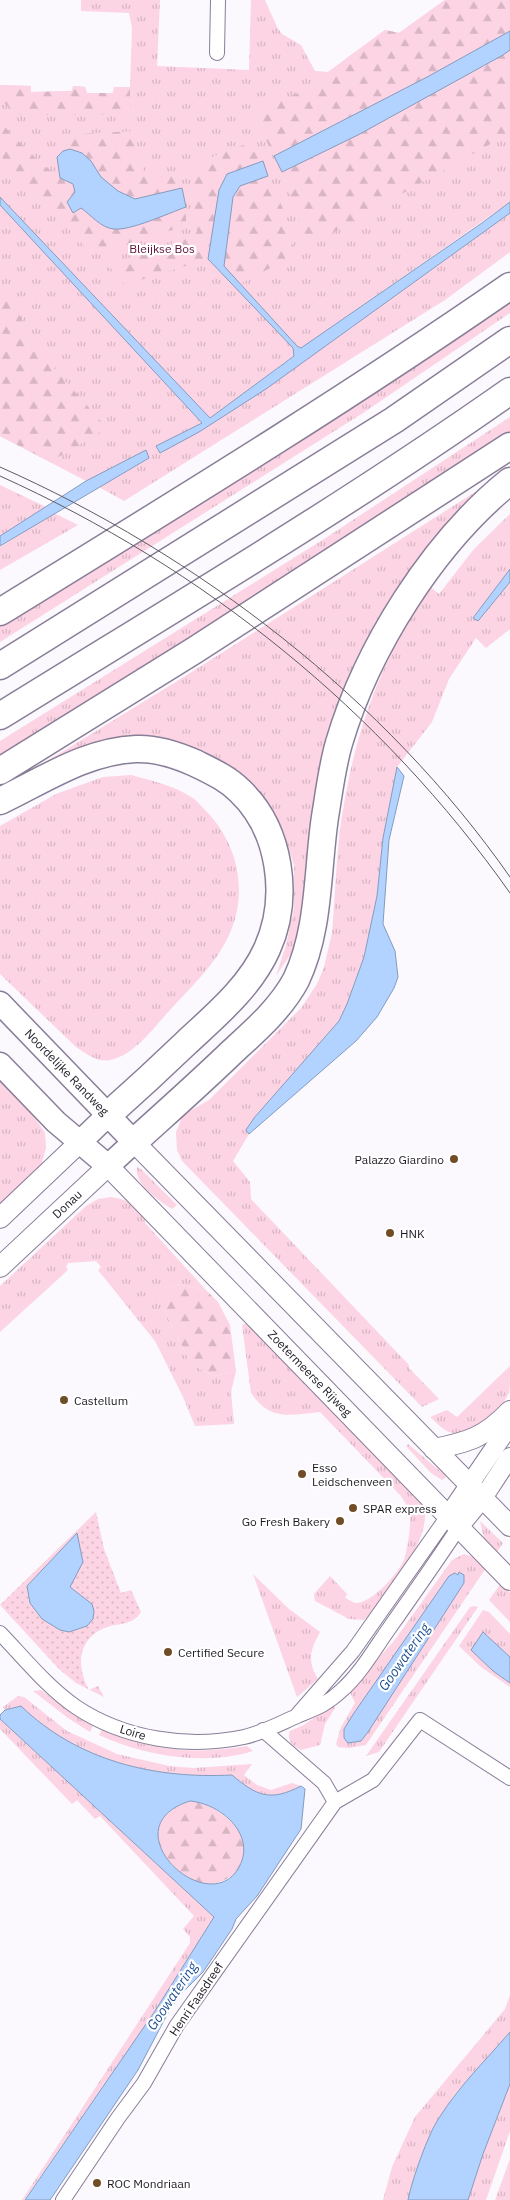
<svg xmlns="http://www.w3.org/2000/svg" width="510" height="2200" viewBox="0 0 510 2200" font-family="'IBM Plex Sans',sans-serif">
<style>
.grass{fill:url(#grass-tufts);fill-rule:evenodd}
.forest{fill:url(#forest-firs)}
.garden{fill:url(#garden-dots);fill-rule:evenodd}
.water{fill:#b2d3ff;stroke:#859bbd;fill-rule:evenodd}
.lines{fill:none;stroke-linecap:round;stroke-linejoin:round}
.minor-casing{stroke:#897e98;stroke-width:16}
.tertiary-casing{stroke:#897e98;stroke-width:20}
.secondary-casing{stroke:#897e98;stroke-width:22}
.primary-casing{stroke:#897e98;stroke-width:25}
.motorway-casing{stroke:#897e98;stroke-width:29}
.minor{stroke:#fff;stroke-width:14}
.tertiary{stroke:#fff;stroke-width:18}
.secondary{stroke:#fff;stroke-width:20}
.primary{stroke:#fff;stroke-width:22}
.motorway{stroke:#fff;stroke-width:26}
.tram{stroke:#5d5a63;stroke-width:1}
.poi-dot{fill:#714d27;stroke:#fff;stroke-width:2}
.labels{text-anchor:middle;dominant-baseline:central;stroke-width:4.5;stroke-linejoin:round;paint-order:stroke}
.park-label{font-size:12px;fill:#60123c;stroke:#fff}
.street-label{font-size:12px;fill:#1d1923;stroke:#fff}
.poi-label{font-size:12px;fill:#1d1923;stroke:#fff;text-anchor:start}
.water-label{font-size:14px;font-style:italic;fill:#1e5090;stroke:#fff}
</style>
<defs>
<pattern id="grass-tufts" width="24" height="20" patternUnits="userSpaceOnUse" patternTransform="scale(1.25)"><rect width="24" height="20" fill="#fcd4e4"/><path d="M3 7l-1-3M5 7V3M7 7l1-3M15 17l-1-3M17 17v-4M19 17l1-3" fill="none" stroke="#d8b5c3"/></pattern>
<pattern id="forest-firs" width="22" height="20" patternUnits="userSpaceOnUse" patternTransform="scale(1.25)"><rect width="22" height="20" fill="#fcd4e4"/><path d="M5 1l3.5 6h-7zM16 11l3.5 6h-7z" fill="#d8b5c3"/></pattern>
<pattern id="garden-dots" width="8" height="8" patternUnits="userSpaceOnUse" patternTransform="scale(1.25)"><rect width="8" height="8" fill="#fcd4e4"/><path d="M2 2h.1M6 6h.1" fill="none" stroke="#d8b5c3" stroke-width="1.8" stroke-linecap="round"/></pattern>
</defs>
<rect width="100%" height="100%" fill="#fbf8fe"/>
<path class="grass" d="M81,0h79l-3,66 92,4 2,-70h14l12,27 5,7 19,11 14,26 13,1 57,-42 14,3 46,-33h65v202l-167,117 -133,99 -12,1 4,5 -45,22 3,7 193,-126 3,-3 154,-111v39l-65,48 -321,201 -25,-14 49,-28 -2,-8 -60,30 -86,-45v-351l31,1v6l41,-1 1,-5 12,1 2,6h26l1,-6h16l2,-59 -3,-15 -48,-2z
M510,296v17l-147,100 -363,229v-19z
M510,417v18l-510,323v-17l324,-202z
M491,482l-49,47 -25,31 -25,35 -22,37 -17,33 -16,47 -43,237 -18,27 10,-31 8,-37v-43l-11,-36 -17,-26 -82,-55 -179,39 174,-107z
M0,485l46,22 -46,29z
M54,513l24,12 -78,45v-23z
M510,514v55l-37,49 5,3 32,-39v47l-24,19 -10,-10 -27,41 -17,43 -35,45 -14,71 -6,58 -13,61 -17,47 -8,17 -93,109 3,4 -16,27 17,21 1,17 158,166v3l30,31 -17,8 -240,-246 -5,-11 -1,-18 7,-17 26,-15 92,-92 16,-24 7,-17 8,-34c4,-43 4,-87 12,-129 13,-78 41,-152 86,-217l9,7 35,-45z
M131,775c22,6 41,10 60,22 6,3 10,9 14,13 33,33 44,82 24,125 -13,29 -38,52 -59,75 -16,17 -35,45 -60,50 -12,3 -25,-7 -34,-13l-76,-73v-148l56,-32 47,-17z
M0,1080l33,35 12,18 1,15 -6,21 -40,42z
M137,1167l4,2 36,36 -5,4c-12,-8 -38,-24 -35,-42z
M111,1197c14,2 23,7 33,17l1,9 61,67 -30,-6 -9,7 -3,11 2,12 24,48 13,9 12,5 21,-5 -5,21 3,32 -39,2 -12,-29 -28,-56 -57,-71 3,-3 -5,-6 -28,2 -2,4 2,3 -68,62v-46l86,-80 12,-7z
M249,1322l175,185c8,32 -33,79 -51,105l-9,8 -15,-1 -34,-18 -1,-7 16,-18 17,18 -2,4c3,1 7,4 10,5 16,1 43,-29 49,-43 4,-13 7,-34 6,-47 -1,-6 -6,-12 -9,-17l-81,-84c-30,3 -50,9 -69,-19l-9,-68z
M510,1366c0,8 0,20 -1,27 -9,18 -42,51 -64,37 -5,-3 -10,-9 -15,-13l17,-7 10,7z
M408,1444l38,32 -1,2 -3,2 -11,-7 -25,-27z
M480,1521l23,22 -7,11 -12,-16z
M464,1554l12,4 10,10 -120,177 -17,3 -11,-1 -2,-3 5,-17 14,-24 -6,-13 45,-49 58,-81zM455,1573l3,2 1,-2 5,10 -103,158 -17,-12 105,-153z
M253,1574l36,35 31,23c-10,18 -13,29 -2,47l-21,18z
M501,1583l9,10v29l-21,-22z
M474,1606l4,1 -99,145 -13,4 104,-149z
M483,1610l6,2 21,22v23l-27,-25 -12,18 22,21 17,12v4l-29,-20 -22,-21z
M41,1690l30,23 22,13 -3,6 -22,-14 -35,-27z
M18,1696l6,1 43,34 50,23 52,12 25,2 58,-4 -8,11 13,10 14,5 21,-7 9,3c-31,16 -44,10 -69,-11 -78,4 -154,-14 -211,-69l-16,4 -2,-3z
M333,1704l2,4 -10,16 -5,21 -19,5c-8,-4 -15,-9 -11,-19l14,-6z
M0,1719l214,198 -59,94 -131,189h-2l168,-257v-6l-7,-8 11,-13 -94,-100 -5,3 -18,-19 -5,4 -72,-75z
M102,1730c50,21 91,25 145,16l6,5c-47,15 -110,5 -154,-16z
M510,1995v37l-57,64 -38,80 -7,24h-25l9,-33 23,-50 90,-108z
M510,2084v47l-24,69h-18l15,-46z
M510,2159v41h-15z"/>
<path class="forest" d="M445,0h65v31l-81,45 -155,80 -21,-42 68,-32 7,-10 57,-42 14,3z
M510,50v83l-208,117 -4,-37 -16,-41 76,-37z
M0,85l31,1v6l41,-1 1,-5 12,1 2,6h26l1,-6 16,1v27h-113l-17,-16z
M0,122c22,22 44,49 73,62l8,24 19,16 34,1 52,-18v16l-14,7 -74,24 -10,-4 -88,-96z
M134,131l4,26 6,14 33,3 5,14 -47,11 -17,-8 -17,-14 -10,-16 -21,-12 2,-8 7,-7z
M256,140l7,21 -36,13 -8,16 -11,69 -83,26 -17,-20 84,-28 5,-5 -8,-66z
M268,176l16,35 11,44 -55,29 -16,-18 9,-69 6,-11z
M0,277l37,72 70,79 -57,34 -50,-26z
M176,1284l30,6 12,12 12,23 6,46 -21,5 -12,-5 -13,-9 -24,-48 -3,-13 4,-10z
M190,1801c27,3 69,33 50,65 -3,5 -5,9 -10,11 -8,5 -16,8 -26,7 -10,-1 -19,-8 -26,-14 -30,-26 -27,-57 12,-69z"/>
<path class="garden" d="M96,1512l8,37 17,44 10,-3 10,22c-9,13 -18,11 -31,14 -32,10 -35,38 -21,64l9,-4 6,11 -28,-14 -17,-14 -59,-64zM77,1533l-3,46 -32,40 -12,-16 -3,-17z"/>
<path class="water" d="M510,31v19l-7,5 -145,80 -76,37 -8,-16 155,-80z
M70,149l12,4 9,8 10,16 17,14 17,8 47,-11 4,19c-17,6 -56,24 -72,22 -13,-1 -23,-14 -33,-21l-8,5 -6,-11 8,-10 -2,-8 -13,-6 -3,-21 6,-6z
M263,161l5,15 -28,10 -7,11 -9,69 73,80 4,2 181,-125 28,-21v11l-244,176 -67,43 -39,21 -4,-7 46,-23 -202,-218v-8l210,221 84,-62 -1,-8 -85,-89 11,-69 8,-16z
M146,450l3,8 -149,88v-10l86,-55z
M510,569v13l-32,39 -5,-3z
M397,767l7,9 -15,64 -6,84 12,27 3,26 -4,11 -17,29 -21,24 -107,93 -3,-4 8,-12 85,-97 8,-17 17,-47 13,-61 6,-58z
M77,1533l6,29 -13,25 22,17 2,7 -1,8 -6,7 -18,6 -9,-2 -18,-11 -12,-16 -3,-17z
M459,1572l5,3v8l-96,149 -7,9 -13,2 -4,-5v-9l10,-16 95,-137 6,-3 3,2z
M483,1632l27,25v26l-17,-12 -22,-21z
M21,1706c57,55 133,73 211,69 25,21 38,27 69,11l4,3 -4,40 -44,67 -21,23 -4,10 -29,43 -22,22 -12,17 -31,59 -88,130h-25l130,-189 59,-94 -214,-198v-4l5,-5zM190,1801c32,3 68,35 48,68 -32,51 -130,-42 -48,-68z
M510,2032v52l-27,70 -15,46h-60c4,-20 20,-66 31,-82 20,-32 47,-58 71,-86z"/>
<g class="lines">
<defs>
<path id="minor" d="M217,53l1,-53
M0,1633c24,25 47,54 76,74 48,32 112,42 168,30 18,-4 35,-13 53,-21 19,-8 29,-11 45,-26 18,-16 32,-40 46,-60 24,-34 48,-68 71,-103
M298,1714l55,-63 95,-135
M263,1730l61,53 11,19 38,-22 47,-60 90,58
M63,2200l55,-82 26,-35 33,-58 158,-223"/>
<path id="tertiary" d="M448,1516l62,-91
M459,1527l24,-29 27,-41"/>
<path id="secondary" d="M134,1142l376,384
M0,1218l79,-75
M0,1267l108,-101 402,414
M434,1449c35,-7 51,-12 76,-38"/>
<path id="primary" d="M0,1003l134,139 -26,24 -52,-44 -56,-58
M79,1143l29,-28"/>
<path id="motorway" d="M0,612c172,-106 344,-211 510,-326
M0,666l394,-246 116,-80
M0,716c171,-106 345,-209 510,-325
M0,771l195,-121 315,-204
M0,801c44,-21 86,-50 136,-52 20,-1 41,6 59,14 16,8 32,15 45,28 41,39 50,107 27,158 -17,38 -51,66 -81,94 -25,24 -51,48 -78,72
M134,1142c33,-30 67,-60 99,-91 23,-21 48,-43 63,-71 24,-50 21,-109 29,-163 4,-24 7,-50 14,-74 28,-95 94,-200 171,-262"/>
</defs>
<use href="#minor" class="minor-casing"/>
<use href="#tertiary" class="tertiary-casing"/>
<use href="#secondary" class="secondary-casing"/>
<use href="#primary" class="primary-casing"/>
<use href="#motorway" class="motorway-casing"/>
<use href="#minor" class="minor"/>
<use href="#tertiary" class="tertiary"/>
<use href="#secondary" class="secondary"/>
<use href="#primary" class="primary"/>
<use href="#motorway" class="motorway"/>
<path class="tram" d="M0,467c197,87 386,232 510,410
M0,476c204,92 381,234 510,417"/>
</g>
<g class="poi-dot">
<circle cx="454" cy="1159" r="5"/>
<circle cx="390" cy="1233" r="5"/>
<circle cx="64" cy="1400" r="5"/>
<circle cx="302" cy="1474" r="5"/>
<circle cx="353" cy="1508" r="5"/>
<circle cx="340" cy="1521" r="5"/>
<circle cx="168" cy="1652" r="5"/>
<circle cx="97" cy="2183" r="5"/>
</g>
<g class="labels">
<g class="park-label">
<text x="162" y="248">Bleijkse Bos</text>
</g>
<g class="street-label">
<text transform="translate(67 1072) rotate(46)">Noordelijke Randweg</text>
<text transform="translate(67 1204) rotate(-43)">Donau</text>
<text transform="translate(310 1373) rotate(46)">Zoetermeerse Rijweg</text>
<text transform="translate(133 1732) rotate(17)">Loire</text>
<text transform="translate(196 1999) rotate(-56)">Henri Faasdreef</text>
</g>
<g class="poi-label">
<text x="444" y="1159" text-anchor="end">Palazzo Giardino</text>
<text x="400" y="1233">HNK</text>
<text x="74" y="1400">Castellum</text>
<text x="312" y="1467">Esso<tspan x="312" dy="14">Leidschenveen</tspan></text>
<text x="363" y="1508">SPAR express</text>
<text x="330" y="1521" text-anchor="end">Go Fresh Bakery</text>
<text x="178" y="1652">Certified Secure</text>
<text x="107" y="2183">ROC Mondriaan</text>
</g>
<g class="water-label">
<text transform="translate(404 1657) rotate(-55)">Goowatering</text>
<text transform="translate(172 1996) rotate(-56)">Goowatering</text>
</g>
</g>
</svg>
